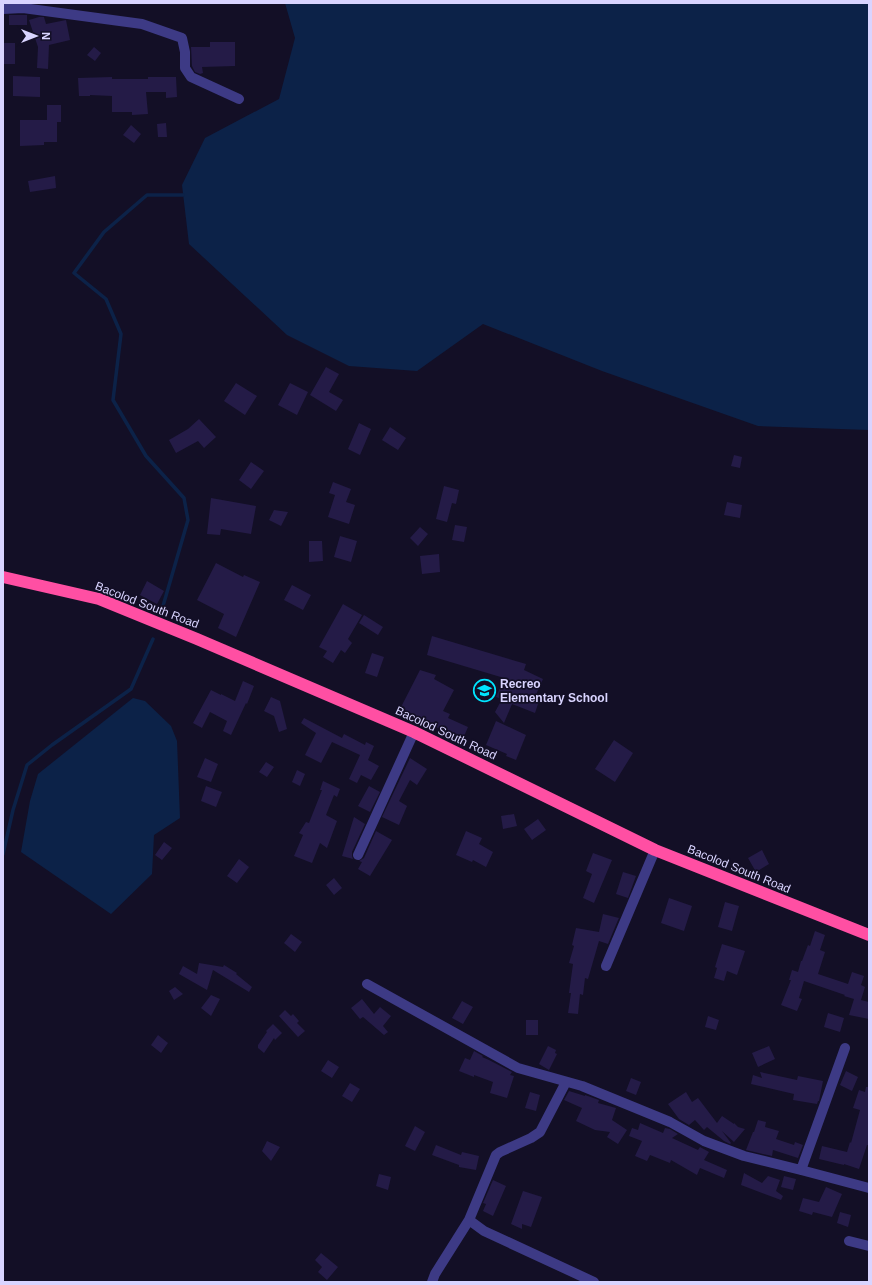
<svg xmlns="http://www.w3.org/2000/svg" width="872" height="1285" viewBox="0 0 872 1285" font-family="Arial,sans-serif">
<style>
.water{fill:#0c2248}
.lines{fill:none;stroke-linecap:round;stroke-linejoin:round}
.stream{stroke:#0c2248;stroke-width:3.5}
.building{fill:#241b47}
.minor{stroke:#3d3a85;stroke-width:10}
.highway{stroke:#ff4fa3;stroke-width:12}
.labels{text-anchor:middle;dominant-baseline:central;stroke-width:3.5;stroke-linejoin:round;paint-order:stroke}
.street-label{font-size:12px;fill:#d9d4ff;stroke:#130f26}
.poi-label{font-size:12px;font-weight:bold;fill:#d9d4ff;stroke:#130f26;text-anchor:start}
</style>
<rect width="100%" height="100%" fill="#130f26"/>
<path class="water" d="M285,3h584v427l-111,-4 -156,-55 -119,-47 -66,47 -68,-5 -62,-31 -98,-91 -7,-59 23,-47 74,-39 16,-61z
M133,698l12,3 26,25 6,15 3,77 -26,17 -2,39 -41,40 -90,-62 9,-51 8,-27z"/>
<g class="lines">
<path class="stream" d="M163,606l25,-86 -4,-22 -38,-42 -33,-56 8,-66 -15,-35 -32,-26 30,-41 43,-37h36
M3,854l10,-44 14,-45 25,-20 79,-56 22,-50"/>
</g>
<path class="building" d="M9,15h18v10h-18z
M39,17h5l2,7 20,-4 4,20 -21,5 -1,24 -11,-1 1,-21 -9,-27z
M210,42h25v24l-33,1 1,6 -3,1 -5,-2 -3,-6 -1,-19h19z
M3,43h12v21h-12z
M94,47l7,6 -6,8 -8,-6z
M13,76l27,1v20l-27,-1z
M112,77v2h36v-2h28l1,20 -11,1v-6h-20l2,22 -16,1v-3h-20v-16l-22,-1v1h-11l-1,-18z
M47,105h14v17h-4v20h-13v3l-24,1v-26h27z
M166,123l1,14h-9l-1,-13z
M131,125l10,9 -7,9 -11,-8z
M55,176l1,12 -26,4 -2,-11z
M326,367l13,7 -10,18 14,8 -7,11 -26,-16z
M236,383l21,13 -12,19 -21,-14z
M290,383l18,9 -11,23 -19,-10z
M199,419l17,18 -12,11 -6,-7 -22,12 -7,-13 19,-11z
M359,423l12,6 -11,26 -12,-6z
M390,427l16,11 -8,12 -16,-10z
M734,455l8,2 -2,11 -9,-2z
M251,462l13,9 -13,18 -12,-9z
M333,482l18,7 -5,13 9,3 -6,19 -21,-7 7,-22 -6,-2z
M444,486l15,4 -3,14 -4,-1 -5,19 -11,-3z
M211,498l45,8 -5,28 -30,-5 -1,6 -13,-1z
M727,502l15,3 -2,13 -16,-3z
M274,510l14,2 -7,14 -12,-6z
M455,525l12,2 -3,15 -12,-2z
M420,527l8,7 -10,12 -8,-8z
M340,536l17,5 -6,21 -17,-5z
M309,541h13l1,20 -14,1z
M439,554l1,18 -18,2 -2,-18z
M216,563l27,14 1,-2 16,7 -24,55 -18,-9 6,-14 -27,-14z
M147,581l17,10 -7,13 -17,-9z
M292,585l19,10 -8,15 -19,-10z
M343,604l19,11 -14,24 4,4 -7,10 -4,-3 -8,13 -10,-6 4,-6 -8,-4z
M364,615l19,12 -5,8 -19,-12z
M432,636l94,28 -2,6 19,9 -9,20 5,2 -4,12 -23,-9 -8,19 -9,-11 7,-13 -6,-2 8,-19 -77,-23z
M372,653l12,4 -7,20 -12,-4z
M420,670l16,5 -2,4 20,11 -11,21 7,3 -2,4 20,9 -6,14 -17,-8 1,-1 -46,-23z
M243,681l11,5 -7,18 -1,-1 -15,32 -8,-4 4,-10 -17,-9 -8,16 -9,-5 18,-33 10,5v-1l14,7z
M271,697l9,4 7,28 -8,3 -5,-16 -10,-5z
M304,718l38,20 2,-4 21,11 1,-3 8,4 -6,14 11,6 -8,14 -10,-5 -4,8 -8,-4 11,-24 -28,-13 -11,21 -16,-8 11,-22 -15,-10z
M496,721l30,14 -10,25 -10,-4 1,-2 -21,-9z
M614,740l19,13 -18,29 -20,-13z
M205,758l13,6 -7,18 -14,-5z
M410,758l17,11 -10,16 -7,-5 -11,21 8,5 -8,19 -17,-8z
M266,762l8,5 -7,10 -8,-5z
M297,770l8,4 -5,12 -8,-4z
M323,781l17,8 -3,8 -3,-2 -8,20 11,6 -10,27 -7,-5 -8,20 -18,-7 9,-21 -4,-2 7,-11 3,1 13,-33h-2z
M206,786l16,6 -6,15 -15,-6z
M369,786l11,6 -10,20 -12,-6z
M514,814l3,12 -14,3 -2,-13z
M354,817l11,7 -13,28v4l1,3 -11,-3z
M538,819l8,11 -14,10 -8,-11z
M376,831l16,9 -22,36 -12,-7 4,-7 -3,-1 5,-3z
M466,831l16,7 -3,6 14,8 -7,15 -13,-7 -1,2 -16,-7z
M164,842l8,6 -10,12 -7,-5z
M762,850l7,14 -13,8 -8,-14z
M593,853l19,7 -18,43 -11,-5 9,-24 -6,-3z
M239,859l10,8 -12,16 -10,-7z
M623,872l13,4 -8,22 -12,-4z
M334,878l8,10 -8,7 -8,-10z
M669,898l23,8 -8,25 -23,-8z
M725,902l14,4 -7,25 -14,-4z
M603,914l16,4 -1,2 -10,24 -9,-3 -11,38 -3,-1 -2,17 -3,-1 -2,20 -10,-1 3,-20h-2l4,-29 -4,-1 5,-17 -2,-1 4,-17 23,4z
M815,931l10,4 -5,15 5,2 -7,22 30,10 4,-12 12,4 -3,9 4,2 -4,13 8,2v17l-20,-4 5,-16 -10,-3 1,-1 -41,-14 -5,17 3,1 -5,12 -16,-6 10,-25h-2l3,-10 6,2 3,-11h1l6,-16 2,1z
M291,934l11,8 -7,10 -11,-9z
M722,944l23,7 -8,24 -10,-4 -3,10 -10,-3 3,-10 -2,-1z
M199,963l24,4 1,-2 13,8 -1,1 16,13 -3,5 -36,-22 -6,20 -28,-16 4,-8 14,8z
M175,987l8,7 -9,6 -5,-9z
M211,995l9,4 -9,17 -10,-8z
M362,999l12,15 6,-7 11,9 -8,10 5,6 -4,3 -21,-18 -3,2 -9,-11z
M462,1001l11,6 -10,17 -11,-6z
M285,1010l6,6 2,-2 6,7 -2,2 8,8 -7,6 -19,-21z
M828,1013l16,5 -4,14 -16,-5z
M708,1016l11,4 -3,10 -11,-3z
M526,1020h12v15h-12z
M273,1024l9,9 -7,7 -1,-2 -10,15 -6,-5v-3l9,-13 -1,-1z
M158,1035l10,8 -7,10 -10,-8z
M548,1046l8,4 -1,3 2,1 -8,16 -10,-6z
M769,1046l6,13 -17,8 -6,-14z
M474,1051l9,5 -1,1 7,3 23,12 -2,3 4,1 -7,22 -17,-5 3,-11 -19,-7v2l-15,-6 6,-13 5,2z
M328,1060l11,7 -7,11 -11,-7z
M846,1071l12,6 -6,14 -12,-6z
M760,1072l37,8 1,-4 25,5 -4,20h-1l-1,3 -24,-4 1,-6 -43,-10 2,-9 9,3z
M631,1078l10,4 -5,13 -10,-4z
M350,1083l10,6 -8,13 -10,-6z
M866,1087h3v58h-2l-8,24 -15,-5v1l-25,-6 3,-13 25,6 3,-10 1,1 9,-33 -7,-2 6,-18 6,2z
M569,1091l16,5v-1l14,5 -1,3 18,5 -4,12 15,10 -9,14 -11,-7 3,-5 -15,-2 -19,-9 6,-13 -18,-8z
M530,1092l10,3 -4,16 -11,-3z
M686,1092l6,10 6,-4 19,25 5,-7 12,8v-1l4,4 7,2 -11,13 -12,-11 9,12 -1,1 -6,-3 -17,-14 -3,3 -9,-10 -6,5 -10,-6 -11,-15z
M758,1120l8,2 -1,5 14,4 -3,8 18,6 1,-3 8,3 -5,13 -25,-8 -1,6 -26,-6 7,-18h1z
M640,1123l23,10 2,-5 5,1 8,5 -6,4 26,12 2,-3 9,5 -5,8 23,10 -3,8 -24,-10 -3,7 -26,-15 -1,3 -20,-8 -3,6 -12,-5 7,-15 -13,-5 3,-8 6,2z
M415,1126l10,6 -10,19 -10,-5z
M267,1141l13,6 -9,14 -9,-10z
M436,1145l25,10 1,-3 17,4 -3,14 -17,-3v-2l-27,-10z
M744,1173l18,10 6,-7 12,4 -4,11 7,5 -2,4 -40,-15z
M379,1174l12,3 -3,13 -12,-4z
M784,1176l12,3 -3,11 -12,-3z
M493,1180l13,6 -13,30 -10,-5 3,-7 -3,-1z
M826,1187l16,7 -10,23 -19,-5 -1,3 -13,-4 4,-13 16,4z
M523,1191l19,6 -11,30 -9,-3v5l-11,-5z
M840,1212l11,3 -3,12 -11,-4z
M321,1253l17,14 -11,13 -9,-8 4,-5 -7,-7z"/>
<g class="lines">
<path class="minor" d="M3,9l20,-1 119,16 40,14 3,14v16l6,9 48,22
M358,855l56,-123
M606,966l49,-116
M367,984l151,84 64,18 88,36 34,19 40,15 57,14 68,18
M801,1170l44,-122
M469,1220l15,11 110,51
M849,1241l20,5
M432,1282l3,-8 34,-54 27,-65 4,-3 31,-14 9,-6 26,-50"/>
<path class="highway" d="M3,577l96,22 98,40 217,93 241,118 214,85"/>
</g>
<defs>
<symbol id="school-ring" viewBox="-11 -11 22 22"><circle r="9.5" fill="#130f26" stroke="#00e5ff" stroke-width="1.5"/><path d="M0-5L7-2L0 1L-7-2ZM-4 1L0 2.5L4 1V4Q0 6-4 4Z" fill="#00e5ff"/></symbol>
</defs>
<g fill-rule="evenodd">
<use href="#school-ring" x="472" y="678" width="25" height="25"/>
</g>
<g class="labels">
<g class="street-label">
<text transform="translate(147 605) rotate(21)">Bacolod South Road</text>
<text transform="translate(446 733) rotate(25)">Bacolod South Road</text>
<text transform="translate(739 869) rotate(22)">Bacolod South Road</text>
</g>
<g class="poi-label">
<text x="500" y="684">Recreo<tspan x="500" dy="14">Elementary School</tspan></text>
</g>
</g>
<rect width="872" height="1285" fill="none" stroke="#d9d4ff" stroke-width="8"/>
<g transform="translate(36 36) rotate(90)" stroke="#130f26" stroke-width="3" paint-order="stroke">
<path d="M0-3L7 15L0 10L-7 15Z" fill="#d9d4ff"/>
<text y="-6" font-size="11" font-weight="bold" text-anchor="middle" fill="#d9d4ff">N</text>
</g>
</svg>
